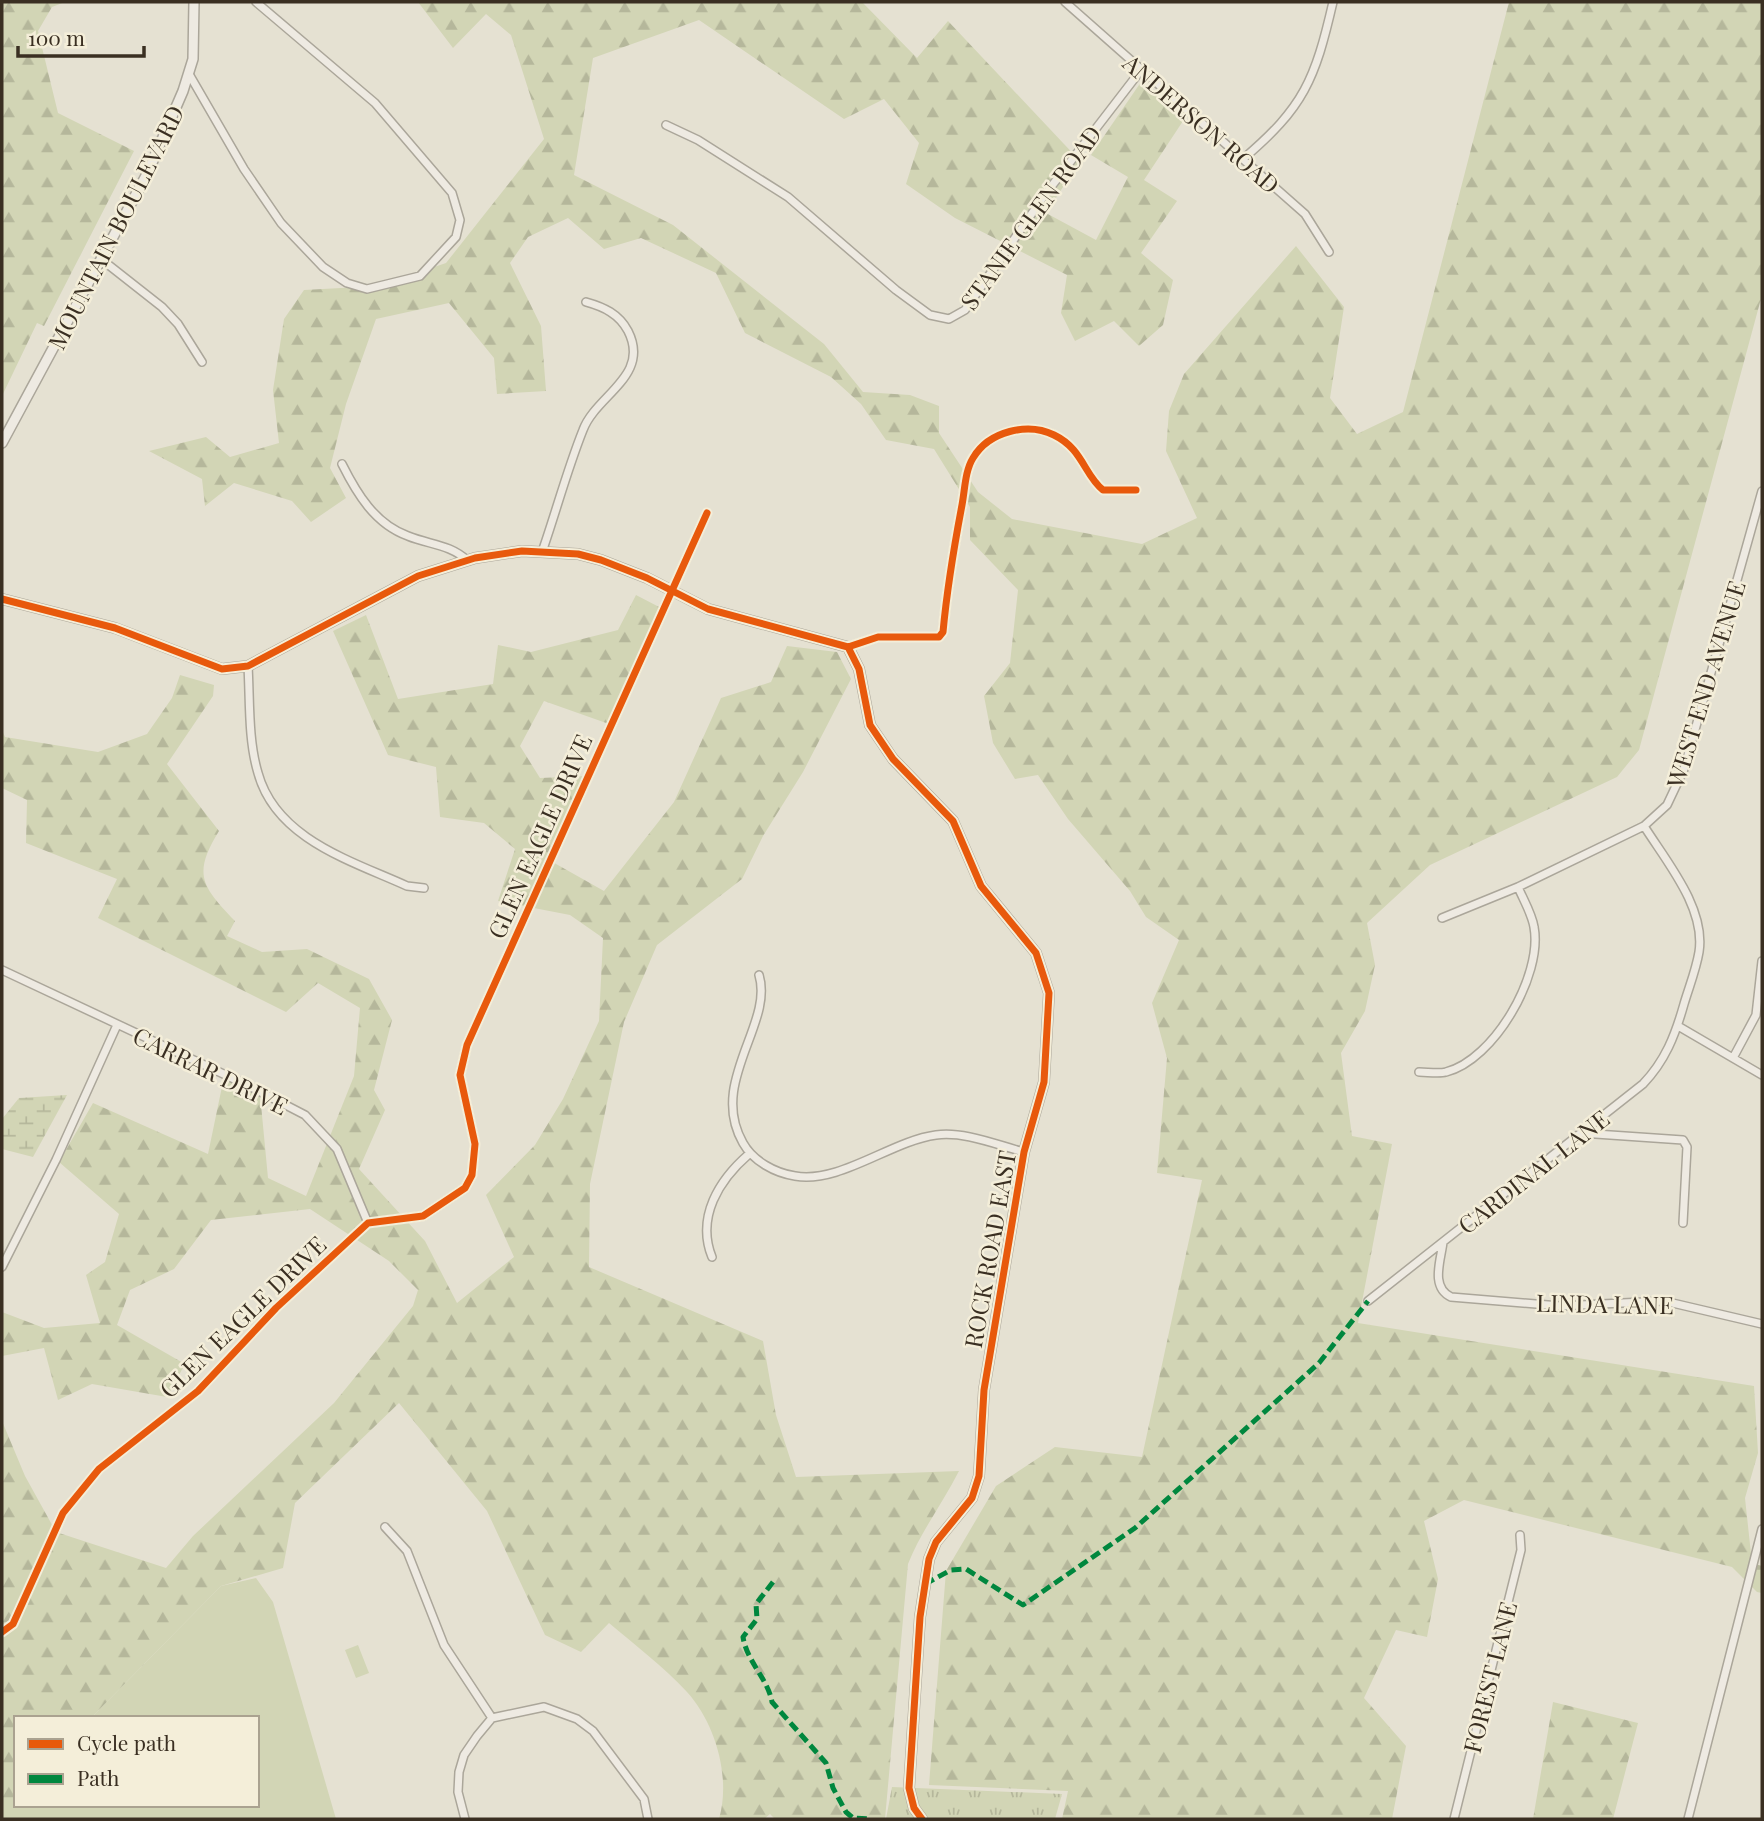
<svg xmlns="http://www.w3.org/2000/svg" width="1764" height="1821" viewBox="0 0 1764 1821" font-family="'Playfair Display',serif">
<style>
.grass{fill:#d2d5b5}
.forest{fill:url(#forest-firs)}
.wetland{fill:url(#wetland-marsh)}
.park{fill:url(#park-tufts)}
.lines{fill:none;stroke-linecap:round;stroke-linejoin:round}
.minor-casing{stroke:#aba69a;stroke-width:10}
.tertiary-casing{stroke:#aba69a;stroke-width:12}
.minor{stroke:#eeeae2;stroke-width:7}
.tertiary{stroke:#eeeae2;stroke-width:9}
.quiet{stroke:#00873e;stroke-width:5;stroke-dasharray:10 5;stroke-linecap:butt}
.cycleway-casing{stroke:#f4eed9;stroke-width:11}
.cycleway{stroke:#e8590c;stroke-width:7}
.labels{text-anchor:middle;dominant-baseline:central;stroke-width:5;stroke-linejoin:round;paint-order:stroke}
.street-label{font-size:24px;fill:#3a2f22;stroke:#f4eed9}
</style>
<defs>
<pattern id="forest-firs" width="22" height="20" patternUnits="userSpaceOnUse" patternTransform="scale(1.75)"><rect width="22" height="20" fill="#d2d5b5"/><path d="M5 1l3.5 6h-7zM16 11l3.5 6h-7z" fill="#b5b79b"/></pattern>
<pattern id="wetland-marsh" width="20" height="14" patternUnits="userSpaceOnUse" patternTransform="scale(1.75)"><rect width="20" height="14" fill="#d2d5b5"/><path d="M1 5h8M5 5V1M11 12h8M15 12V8" fill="none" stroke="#b5b79b"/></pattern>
<pattern id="park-tufts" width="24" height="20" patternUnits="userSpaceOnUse" patternTransform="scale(1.75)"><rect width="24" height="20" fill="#d2d5b5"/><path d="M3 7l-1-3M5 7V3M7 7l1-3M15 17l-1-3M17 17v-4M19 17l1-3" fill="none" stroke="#b5b79b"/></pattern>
</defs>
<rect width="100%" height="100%" fill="#e5e1d2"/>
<path class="grass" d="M256,1578l17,24 63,217h-320v-14h241v-87h-166l130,-132z
M358,1645l11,28 -13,5 -11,-28z"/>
<path class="forest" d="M2,2h63l-13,5 -14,24 20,82 76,38 -90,175 -7,-3 -35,73z
M418,2h444l55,56 31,-37 132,140 -34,52 50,27 32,-63 -37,-22 50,-73 42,39 -39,59 33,21 -36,52 32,27 -10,45 -24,21 -25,-25 -39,20 -14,-28 6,-38 -112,-57 -49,-34 13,-41 -35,-44 -40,20 -145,-99 -106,38 -19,117 99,50 151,119 39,48 47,3 29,11v27l39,59 34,27 130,25 55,-26 -31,-67 3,-40 15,-37 112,-128 48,61 -14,91 27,36 46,-22 106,-410h253v293l-123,455 -22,27 -187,88 -63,58 8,42 -10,46 -24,42 11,83 40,8 -34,179 396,63 4,67 -13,45 7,65 10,3v27l-5,-1 -25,-25 -268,-67 -40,21 14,58 -11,58 -31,-7 -32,68 42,48 -14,73h-330l6,-28 -139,-6 17,-214 50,-85 59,-39 87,10 60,-277 -45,-7 10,-115 -15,-55 27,-63 -33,-23 -16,-26 -62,-72 -30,-44 -23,4 -22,-36 -9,-47 26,-33 8,-73 -48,-50v-33l-36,-58 -48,-9 -25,-36 -30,-27 -86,-44 -29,-60 -75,-35 -37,11 -36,-31 -40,19 -18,26 31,63 5,65 -49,3 -3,-36 -45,-55 -73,16 -30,85 -16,64 16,30 -35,24 -19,-21 -58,-18 -29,23 -3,-27 -53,-28 57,-14 24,20 49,-14 -6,-53 11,-71 20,-29 74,-4 68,-23 98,-124 -33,-104 -25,-21 -33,34z
M636,595l27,14 -54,115 -65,-23 -24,45 20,32 47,-2 -38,84 55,31 70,-89 47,-104 50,-16 16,-36 50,6 14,27 -48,93 -40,64 -21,43 -85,66 -33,77 -34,162 -1,83 174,74 13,74 20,62 163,-6c-16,32 -38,60 -51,93l-23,255h-110l-5,-5 -6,5h-45c12,-41 -3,-95 -32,-127 -23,-25 -52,-47 -78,-69l-28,29 -36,-17 -58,-124 -88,-108 -104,100 -12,65 -62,18 -130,132h-75v101h-14v-398l23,55 31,56 110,36 27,-32 141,-133 79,-97 5,-16 -29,-29 -79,-52 -99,11 -37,49 -44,21 -13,35 68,39 -18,33 -75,-13 -34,16 -14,-52 -42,8v-44l42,16 56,-5 -14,-48 19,-13 14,-48 -60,-52 34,-59 115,51 16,-77 36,17 8,84 38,18 48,-120 6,-68 -42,-25 -32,29 -188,-94 19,-39 -91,-36 1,-43 -25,-12v-58l3,7 93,15 49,-18 25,-36 8,-23 34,10 -1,11 -46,68 52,67c-27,44 -17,55 16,90l-8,15 35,16 45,-3 62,30 23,41 -18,70 11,20 -26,59 66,72 32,62 57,-46 -28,-62 49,-50 28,-46 36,-78 4,-83 -33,-23 -72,-14 17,-52 -31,-26 -44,-6 -4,-50 -48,-12 -55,-124 33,-16 32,84 95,-15 5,-39 33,7 87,-22z
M1553,1702l85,21 -25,96h-80z"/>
<path class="wetland" d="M67,1095l-34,62 -31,-8v-30l17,-21z"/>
<path class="park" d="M892,1787l170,7 -7,25h-169z"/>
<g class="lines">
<defs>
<path id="minor" d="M1065,2l240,212 24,38
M189,74l55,95 37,54 42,44 24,16 20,6 53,-13 36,-39 4,-17 -8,-27 -77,-90 -119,-101
M666,125l32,15 90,57 108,93 34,25 19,4 16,-9 79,-114 97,-126
M1243,159c61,-52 72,-79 90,-157
M101,259l61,48 16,17 24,38
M342,464c15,30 33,60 66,72 22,9 42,8 60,25
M542,552c14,-40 25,-82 41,-122 13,-35 68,-54 45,-99 -9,-17 -24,-24 -42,-29
M848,647l30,-10h61l4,-5c4,-43 11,-85 19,-127 3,-16 3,-34 11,-47 16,-27 55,-36 81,-23 29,14 30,40 49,55h33
M248,666c2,34 0,74 10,107 18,66 94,88 149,113l17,2
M1442,918l76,-31 126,-61 23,-21 17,-36 78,-278
M2,970l247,116 56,29 32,34 31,74
M759,975c15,49 -51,107 -16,168 10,18 32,30 52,33 45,8 96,-35 141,-41 28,-4 61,10 88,17
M1678,1026l84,49
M1733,1058l23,-43 6,-54
M1419,1072c8,0 20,2 27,0 48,-12 97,-97 88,-145 -2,-13 -11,-28 -16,-40
M1581,1133l102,7 4,7 -4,76
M1443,1242c-2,18 -13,45 8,55l109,9 104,-5 98,23
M712,1257c-16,-40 7,-77 37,-103
M2,1267l54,-107 61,-135
M1368,1301l275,-217c22,-23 32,-48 41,-80 5,-17 12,-34 15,-52 7,-44 -33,-91 -55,-126
M385,1527l22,24 37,94 48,73
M2,1632l11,-8 50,-111 36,-44 99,-78 78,-83 92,-85 55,-7 42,-28 7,-13 3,-31 -15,-69 7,-30 240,-532
M465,1819l-7,-27 1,-20 5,-17 13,-19 15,-18 52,-11 33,12 16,12 51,68 4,20
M1454,1819l67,-269 -1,-15
M1688,1819l74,-290"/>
<path id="tertiary" d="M2,443l146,-271 35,-81 10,-32 1,-57
M2,599l113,29 107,41 26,-3 170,-90 57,-18 47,-7 56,3 23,6 46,18 61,31 140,38 11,22 11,56 23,34 60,62 28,65 55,67 13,40 -5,89 -20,70 -40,238 -5,86 -7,22 -36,44 -7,17 -9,58 -11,171 5,20 8,11"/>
</defs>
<use href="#minor" class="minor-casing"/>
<use href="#tertiary" class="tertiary-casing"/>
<use href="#minor" class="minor"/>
<use href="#tertiary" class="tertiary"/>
<path class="quiet" d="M773,1582l-17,22 1,15 -14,18c4,25 25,42 29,65l54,61 7,25 13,24 7,6 17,1
M925,1584l26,-14 15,-1 57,36 112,-77 184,-165 49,-62"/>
<defs>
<path id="cycleway" d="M2,599l113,29 107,41 26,-3 170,-90 57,-18 47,-7 56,3 23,6 46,18 61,31 140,38 30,-10h61l4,-5c4,-43 11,-85 19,-127 3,-16 3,-34 11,-47 16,-27 55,-36 81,-23 29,14 30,40 49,55h33
M848,647l11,22 11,56 23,34 60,62 28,65 55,67 13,40 -5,89 -20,70 -40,238 -5,86 -7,22 -36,44 -7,17 -9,58 -11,171 5,20 8,11
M2,1632l11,-8 50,-111 36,-44 99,-78 78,-83 92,-85 55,-7 42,-28 7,-13 3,-31 -15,-69 7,-30 240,-532"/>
</defs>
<use href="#cycleway" class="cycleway-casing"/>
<use href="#cycleway" class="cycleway"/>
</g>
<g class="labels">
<g class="street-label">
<text transform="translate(1202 123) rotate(41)">ANDERSON ROAD</text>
<text transform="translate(1030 217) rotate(-54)">STANIE GLEN ROAD</text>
<text transform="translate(115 227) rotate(-63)">MOUNTAIN BOULEVARD</text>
<text transform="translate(1705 684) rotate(-73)">WEST END AVENUE</text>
<text transform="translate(539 836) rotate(-66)">GLEN EAGLE DRIVE</text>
<text transform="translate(211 1070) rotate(26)">CARRAR DRIVE</text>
<text transform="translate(1533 1171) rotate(-38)">CARDINAL LANE</text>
<text transform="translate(989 1249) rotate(-80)">ROCK ROAD EAST</text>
<text transform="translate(1605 1303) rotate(1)">LINDA LANE</text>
<text transform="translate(242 1316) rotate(-44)">GLEN EAGLE DRIVE</text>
<text transform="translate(1489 1677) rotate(-76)">FOREST LANE</text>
</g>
</g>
<rect width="1764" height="1821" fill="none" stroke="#3a2f22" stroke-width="7"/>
<rect x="14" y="1716" width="245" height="91" fill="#f4eed9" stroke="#aaa290" stroke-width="2"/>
<rect x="28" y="1739" width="35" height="10" fill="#e8590c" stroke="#aaa290" stroke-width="2"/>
<text x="77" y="1751" font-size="21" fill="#3a2f22">Cycle path</text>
<rect x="28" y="1774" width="35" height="10" fill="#00873e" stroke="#aaa290" stroke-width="2"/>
<text x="77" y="1786" font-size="21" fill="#3a2f22">Path</text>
<path d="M18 46v10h126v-10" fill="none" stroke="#3a2f22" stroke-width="3.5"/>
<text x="28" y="46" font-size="21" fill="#3a2f22" stroke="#f4eed9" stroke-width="5" paint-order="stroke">100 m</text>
</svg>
